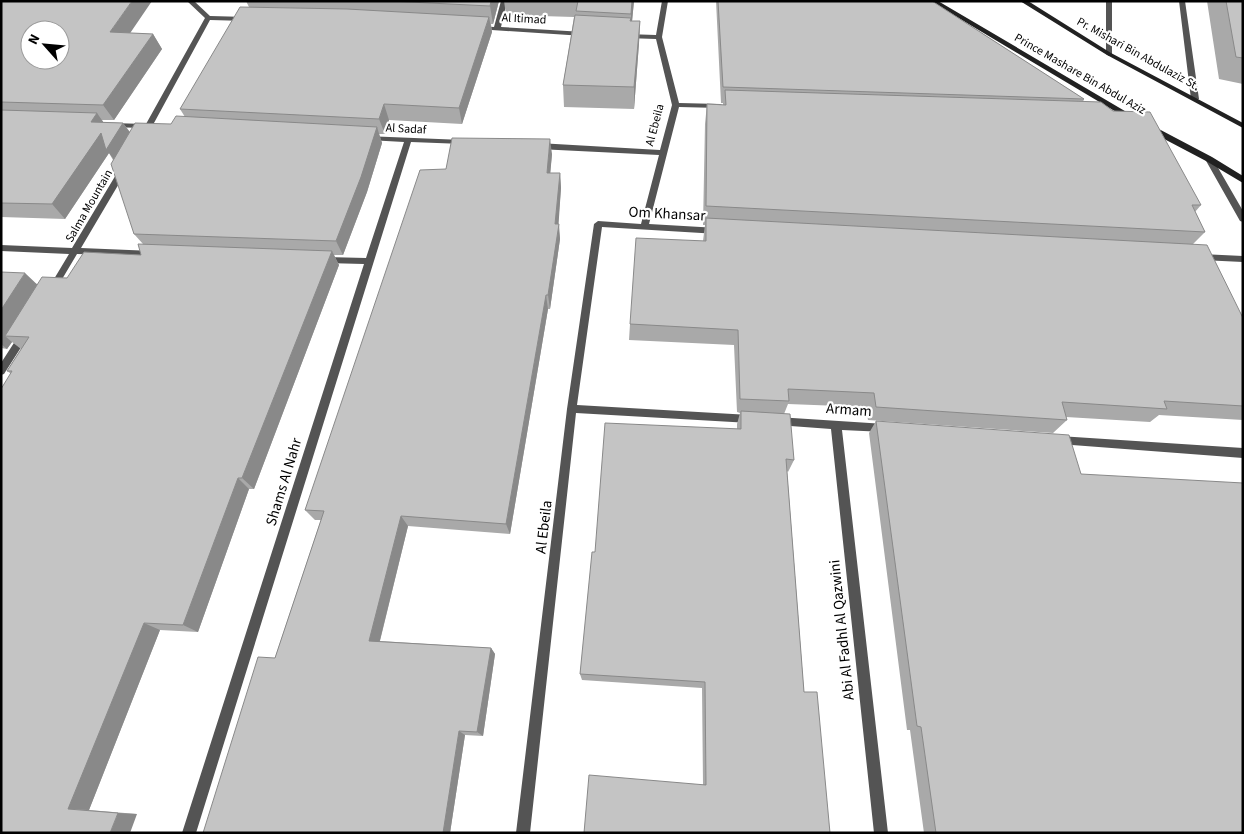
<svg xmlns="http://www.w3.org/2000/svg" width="1244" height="834" viewBox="0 0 1244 834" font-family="'Source Sans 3',sans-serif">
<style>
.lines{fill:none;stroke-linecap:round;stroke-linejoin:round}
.street{fill:#545454;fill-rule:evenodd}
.secondary{fill:#212121;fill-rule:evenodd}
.wall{fill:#a9a9a9}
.shaded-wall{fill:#898989}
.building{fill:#c4c4c4;stroke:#898989;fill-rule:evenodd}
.labels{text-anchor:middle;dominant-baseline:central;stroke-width:4.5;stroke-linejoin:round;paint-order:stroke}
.far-street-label{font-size:12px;fill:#000;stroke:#fff}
.street-label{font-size:15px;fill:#000;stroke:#fff}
</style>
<rect width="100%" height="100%" fill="#fff"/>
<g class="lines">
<path class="street" d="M187,1h7l16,15 37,1 3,2 -3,2 -37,-1 -62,114h-6l-1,-2 2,-4 -35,-1 -1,-2 4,-2 35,1 59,-106z
M501,1h6l-6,26 83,5 3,2 -3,2 -107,-7 -1,-1 3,-2 15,1z
M662,1h6l-6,36 17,66 41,1 4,2 -4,2 -41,-1 -30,117 69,4 4,3 -4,3 -116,-7 -25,178 173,10 4,1 1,3 -1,3 -4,1 -174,-10 -46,420h-14l51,-424 27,-185 4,-3 43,3 18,-69 -121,-6 -4,-3 4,-3 122,7 12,-45 -16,-66 -30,-1 -3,-2 3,-2 30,1z
M1106,1h6v53l-3,2 -3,-2z
M1179,1h6l14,98 -4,2 -4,-2z
M365,136l98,4 4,2 -4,2 -52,-2 -215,691h-14l182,-569 -39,-1 -4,-3 4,-3 41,1 38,-116 -36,-2h-3z
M1209,156l4,3 30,52v11l-3,-1 -35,-62z
M123,167l4,3 -46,78 72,3 4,3 -1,2 -79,-2 -22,37 -3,1 -4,-3 21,-35 -68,-3v-6l71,3 48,-80z
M1201,254l42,2v6l-42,-2 -4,-3z
M24,331l5,4 -2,3 -23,36 -3,1v-12l20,-31z
M777,417l108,7 4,1 1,3 -1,3 -4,1 -43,-2 46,403h-14l-43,-404 -54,-4 -4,-1 -1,-3 1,-3z
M1059,436l184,12v10l-184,-14 -4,-1 -1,-3 1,-3z"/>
<path class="secondary" d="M930,1h8l197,116 -4,2h-3z
M1020,1h8l83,52 132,70v5l-136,-73z
M1149,127h6l57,30 31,19v7l-37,-22 -57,-30z"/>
</g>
<path class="wall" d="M1,1l129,32 23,1 9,15 -48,71h-12l1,2 20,1 7,9 41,-8 14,-7 -5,-8 69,-102 -3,-6h253l-6,23h-2l1,8 -30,92 -73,-4 -4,14h-6l3,9 -15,49 -24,63h-9l5,10 -85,224h-5l-51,143 -38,-2 -71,180 48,4 -136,19 9,-460 -3,-2 14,-22 -9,-7 -5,7 -6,-1v-76l36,12 30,-6 74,-23 2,-11 -9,-10 -21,-74 -4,-7 -44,66 -64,-2z
M504,1h130l-2,20h8l-1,22 -5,66 -70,-2 -1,-22 11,-68 -68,-2z
M716,1h216l152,98 -1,3 118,103 -6,7 10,20 -12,12 50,74v102l-84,-5 -9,7 -84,-5 1,3 -14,13 -185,-13 -2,-13 -78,-3 -4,10 10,46 -6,12 -1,-1 17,221 26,141 -127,-48 -1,-97 -120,-8 -2,-6 15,-122 142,-123v-5l3,-11 -3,-1 -3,-67 -105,-5 1,-16 73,-83 2,-16h-2l2,-101 2,-20 16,1v-2h-2z
M1207,1h36v83l-24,-5z
M552,154l-2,19h10l1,15 -3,36 2,15 -10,70h-2l-38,225 -102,-8 -28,115 111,7 4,6 -12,82 -18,-1 -15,98h-247l72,-175 46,-138h-6l-10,-10 141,-341z
M876,421l205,53 162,359h-319l-14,-103h-3l-38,-297z"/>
<path class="shaded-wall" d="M132,1h20l-32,47 -10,-16z
M491,1h8l-6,23 -3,-18z
M632,1h2l-3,31v-18z
M489,17l3,15 -30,92 -3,-16z
M640,21l-1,22 -5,66v-22z
M153,34l9,15 -48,71 -11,-15z
M384,104l5,16 -4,14 -6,-15z
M97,113l11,16 15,-6 11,15 -16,27 -9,-12 -44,66 -13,-15 39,-82z
M377,127l5,16 -15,49 -24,63 -7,-14z
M550,139l2,15 -3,34 -2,-15z
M560,173l1,15 -3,44 1,-8 1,15 -10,70 -2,-14z
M332,251l7,14 -85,224 -12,-11z
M25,273l18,17 -38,46 7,6 -5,7 -6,-5v-34z
M546,295l2,14 -38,225 -4,-10z
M238,478l11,11 -51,143 -15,-7z
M401,516l7,10 -30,122 -9,-7z
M144,623l16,7 -71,180 -21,-1z
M491,648l4,6 -12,82 -6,-4z
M459,731l6,4 -15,98h-7z
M118,813l19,1 -7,19h-20z"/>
<path class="building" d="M1,1h131l-22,31 43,2 -50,71 -102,-3zM30,30h30v30h-30z
M389,1h102l-1,5z
M578,1h54l-1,13 -55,-3z
M718,1h214l152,98 -361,-12z
M1226,1h17v57l-7,-1z
M240,7l107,2 142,8 -30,91 -75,-4 -5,15 -199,-10z
M575,15l56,3 -1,3h10l-6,66 -71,-2z
M725,90l376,12 12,9 37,1 51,93h-9l13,27 -499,-26 1,-102 19,1z
M1,110l96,3 -6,9 32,1 -17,27 -5,-17 -49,71 -51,-1z
M176,116l201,11 -16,50 -25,64 -202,-7 -23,-70 24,-41 36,1z
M452,138l98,1 -3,34h13l-5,51h4l-11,71h-2l-40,229 -105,-8 -32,125 122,7 -14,84 -18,-1 -16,102h-240l55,-176 17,1 49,-147 -19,-1 115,-340 26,-1z
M706,218l501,27 36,73v88l-79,-5 3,8 -105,-7 5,18 -191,-13 -2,-14 -86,-4 1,12 -49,-2 -2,-69 -108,-6 6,-86 70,3z
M138,244l194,7 -90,227h-4l-55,147 -39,-2 -76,186 50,4 -8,20h-109v-444l11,-18h-5l22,-34 -24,-1 37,-59 25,1 17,-26 57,3z
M1,272l24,1 -24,37z
M741,411l49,3 4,46 -8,-1 18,233h13l13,141h-246l5,-58 117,10 -1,-103 -125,-8 12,-122h3l10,-129 136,6z
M876,421l193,14 12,39 162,9v350h-307l-15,-106 -4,-1z"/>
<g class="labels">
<g class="far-street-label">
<text transform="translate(524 19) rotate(3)">Al Itimad</text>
<text transform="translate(1138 54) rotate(29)">Pr. Mishari Bin Abdulaziz St.</text>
<text transform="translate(1080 74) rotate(30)">Prince Mashare Bin Abdul Aziz</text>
<text transform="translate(655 125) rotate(-75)">Al Ebeila</text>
<text transform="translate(406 129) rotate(3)">Al Sadaf</text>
<text transform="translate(89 206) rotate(-60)">Salma Mountain</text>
</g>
<g class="street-label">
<text transform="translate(667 214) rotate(3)">Om Khansar</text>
<text transform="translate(849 410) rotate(4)">Armam</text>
<text transform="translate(284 482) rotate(-73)">Shams Al Nahr</text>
<text transform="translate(544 527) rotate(-83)">Al Ebeila</text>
<text transform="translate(842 630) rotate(-96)">Abi Al Fadhl Al Qazwini</text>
</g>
</g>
<rect width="1244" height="834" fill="none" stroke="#000000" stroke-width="5"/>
<g transform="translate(45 45) rotate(297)"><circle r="24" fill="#ffffff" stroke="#999999"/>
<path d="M0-4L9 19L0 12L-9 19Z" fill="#000000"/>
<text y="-8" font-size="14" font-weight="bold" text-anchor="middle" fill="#000000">N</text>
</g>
</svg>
